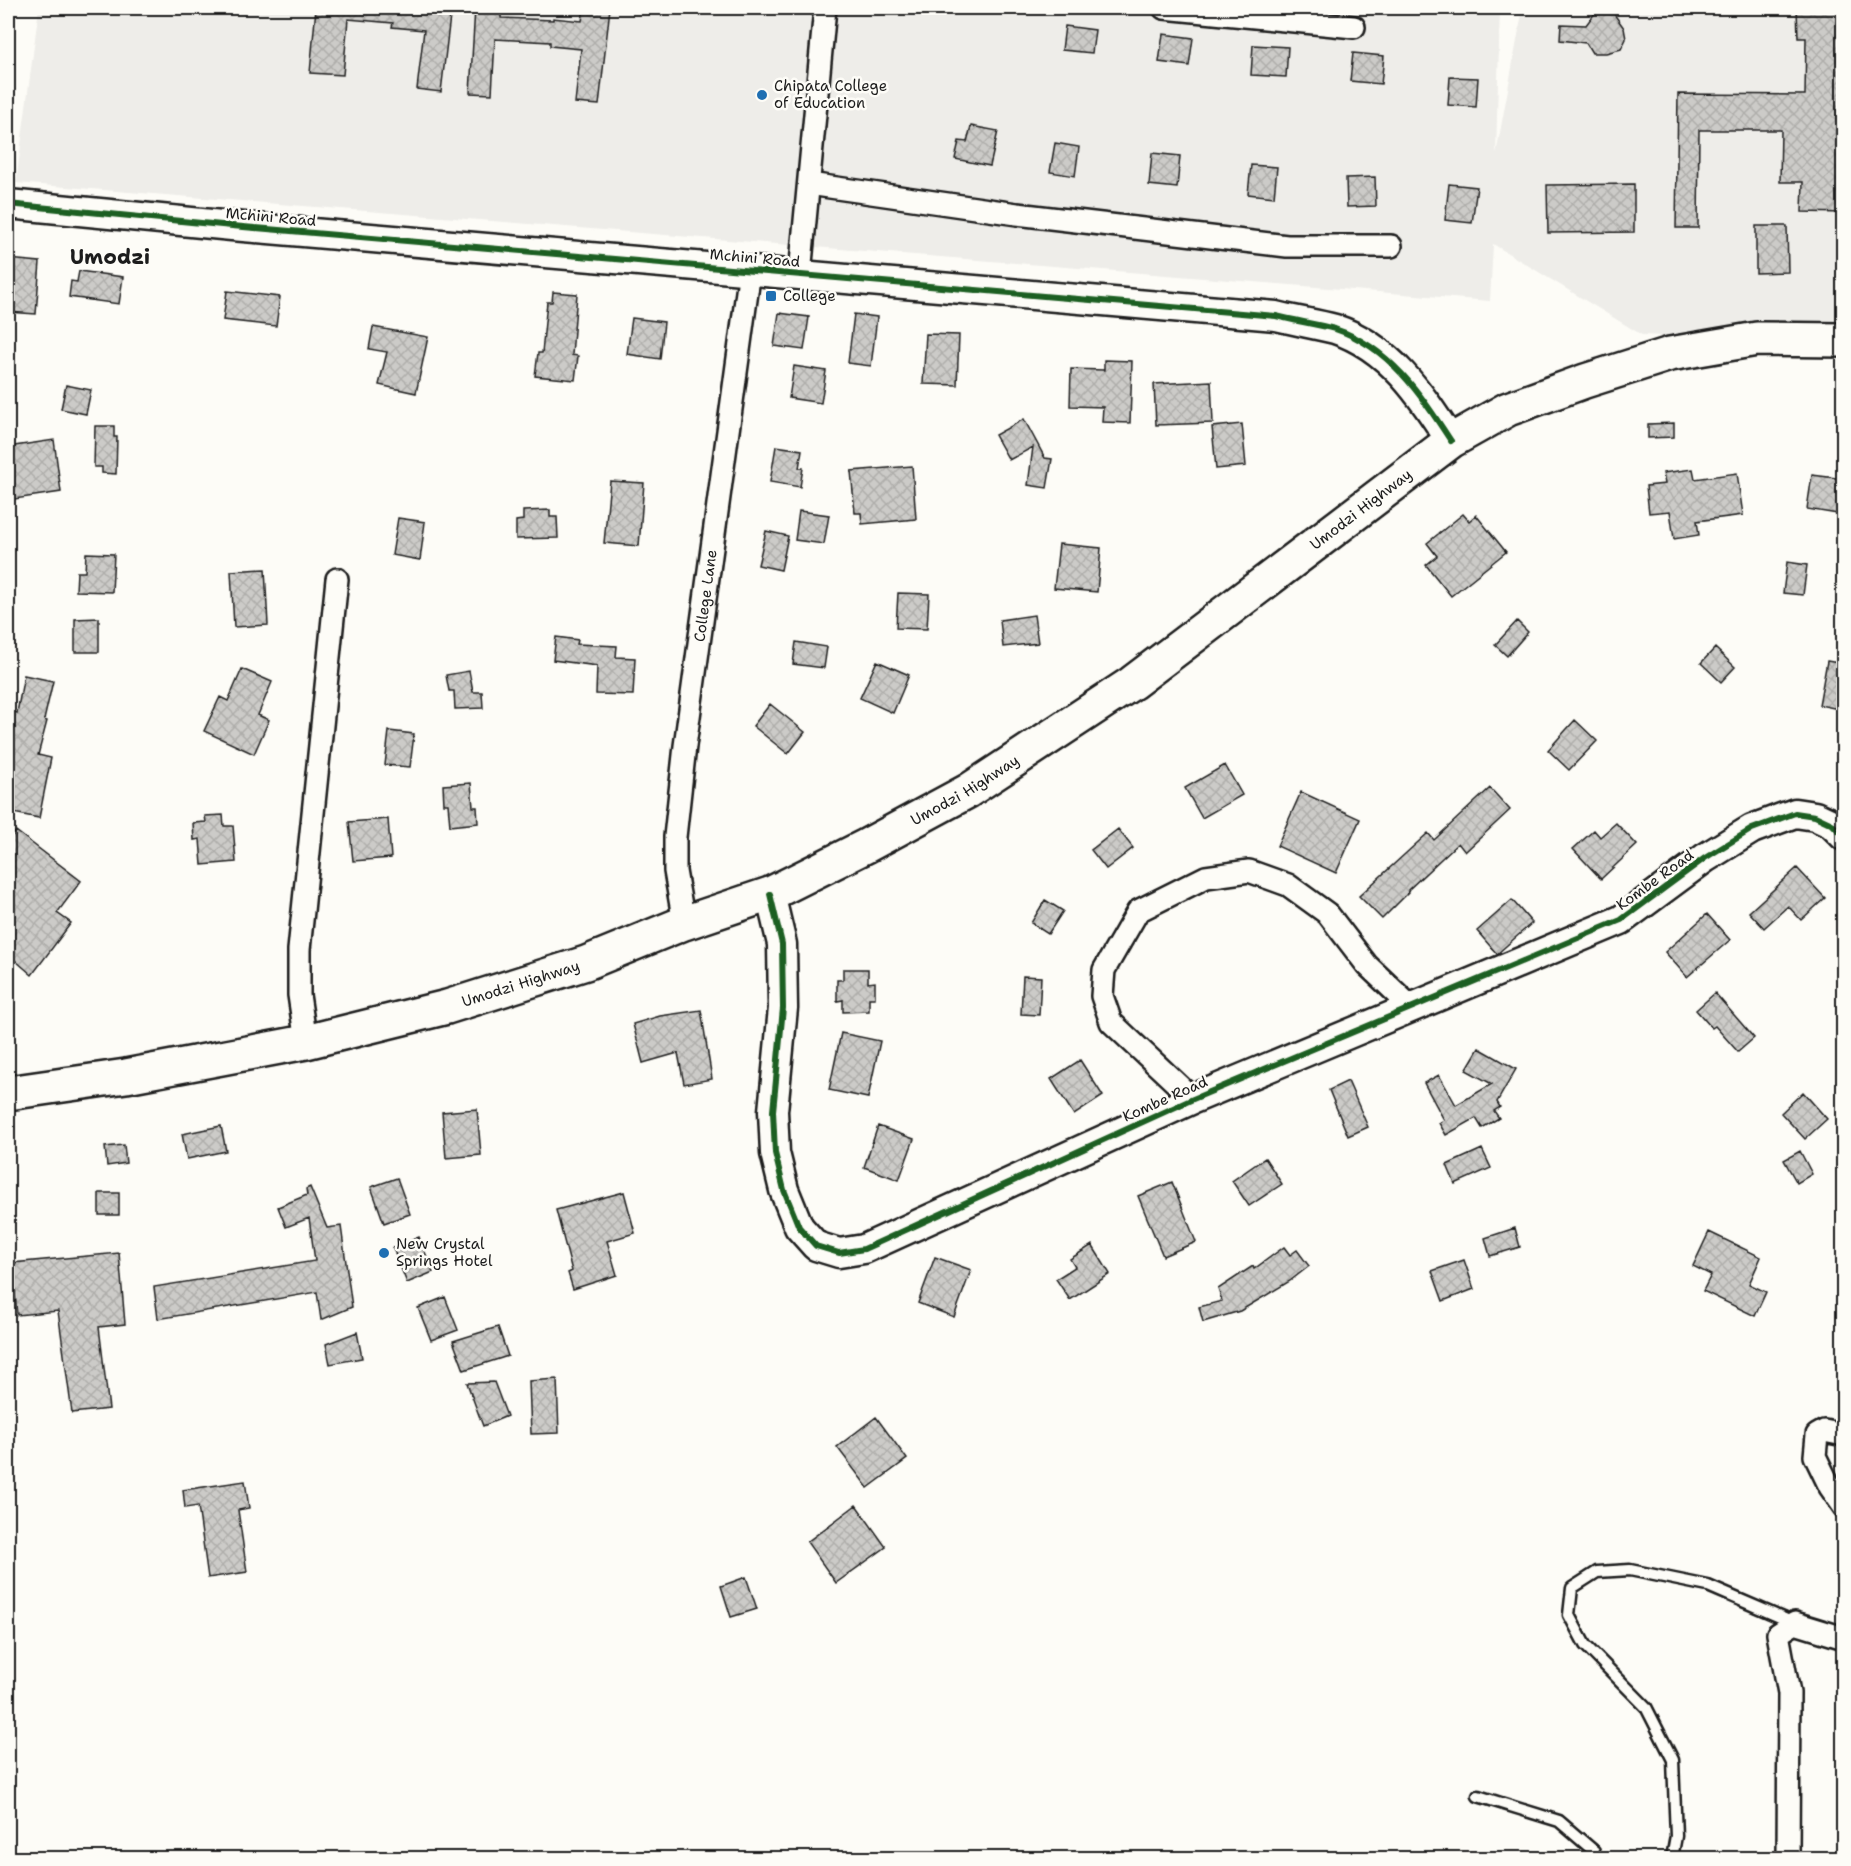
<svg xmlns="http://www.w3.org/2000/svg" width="1851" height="1866" viewBox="0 0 1851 1866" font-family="'Shantell Sans',sans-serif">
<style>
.built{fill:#eeede9}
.building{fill:url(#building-cross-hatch);stroke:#1c1c1c;stroke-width:1.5}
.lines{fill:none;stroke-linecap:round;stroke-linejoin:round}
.lane-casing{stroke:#1c1c1c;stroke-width:15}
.street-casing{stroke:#1c1c1c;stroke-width:26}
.secondary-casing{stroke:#1c1c1c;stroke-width:33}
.highway-casing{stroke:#1c1c1c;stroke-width:38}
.lane{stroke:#fdfcf7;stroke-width:10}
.street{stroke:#fdfcf7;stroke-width:21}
.secondary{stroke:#fdfcf7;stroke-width:28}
.highway{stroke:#fdfcf7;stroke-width:33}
.cycleway-casing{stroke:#fdfcf7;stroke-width:10}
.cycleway{stroke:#1b5e20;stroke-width:6}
.poi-dot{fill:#1f6fb2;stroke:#fdfcf7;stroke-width:2}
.labels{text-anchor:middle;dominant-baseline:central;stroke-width:5;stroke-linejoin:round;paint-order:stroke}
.poi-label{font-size:15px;fill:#1c1c1c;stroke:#fdfcf7;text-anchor:start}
.street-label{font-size:15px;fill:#1c1c1c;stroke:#fdfcf7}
.district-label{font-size:21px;font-weight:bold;fill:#1c1c1c;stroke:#fdfcf7}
</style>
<defs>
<pattern id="building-cross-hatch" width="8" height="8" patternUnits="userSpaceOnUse" patternTransform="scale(1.5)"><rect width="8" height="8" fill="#cccbc8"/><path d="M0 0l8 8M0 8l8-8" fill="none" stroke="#afaeab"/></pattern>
</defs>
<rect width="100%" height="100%" fill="#fdfcf7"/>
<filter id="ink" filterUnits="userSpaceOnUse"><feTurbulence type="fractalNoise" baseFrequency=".0167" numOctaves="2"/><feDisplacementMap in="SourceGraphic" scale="12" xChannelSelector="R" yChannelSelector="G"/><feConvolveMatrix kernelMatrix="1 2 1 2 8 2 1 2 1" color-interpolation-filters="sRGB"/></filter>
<g filter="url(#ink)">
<path class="built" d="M39,8h1461l-4,146 27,-146h320v337l-201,-10 -149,-91 -3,57 -1474,-118z"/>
<path class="building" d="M316,8h135l-10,84 -24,-3 7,-59 -32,-3 1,-4 -45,-4 -5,56 -33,-2z
M475,8h26v10l52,2v-2l29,3 2,-13h26l-11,97 -24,-2 6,-54 -31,-3v-4l-55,-3 -3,55 -22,-1z
M1797,8h47v205l-42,-1 1,-30h-23l1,-52h-82l-1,98h-22l2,-134 127,1 1,-57h-8z
M1595,13l19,1 10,14 2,11 -5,10 -15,4h-14l-6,-10 -26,-3 1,-16 25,1z
M1065,26l30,4 -3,23 -30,-3z
M1163,34l30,4 -4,28 -30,-4z
M1253,45l35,2 -2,30 -35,-2z
M1353,53l31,3 -3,28 -31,-3z
M1450,77l28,1 -2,29 -28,-2z
M971,126l27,5 -8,35 -35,-7 4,-18 8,1z
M1055,143l24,4 -4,29 -25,-4z
M1152,153l28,3 -3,32 -28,-3z
M1251,165l26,2 -3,30 -26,-3z
M1375,177l1,29 -29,1 -1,-29z
M1449,184l28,3 -5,36 -27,-3z
M1634,184v48l-86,1 -1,-48z
M1756,226h31l1,46 -32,1z
M8,259l32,3 -4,52 -28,-2z
M79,271l44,6 -4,27 -50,-7 2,-16 6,1z
M227,291l53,6 -4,29 -53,-6z
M553,292l24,2 -5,61 6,1 -3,24 -40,-4 3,-23h4l5,-51h5z
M779,313l30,4 -5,33 -30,-4z
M854,314l23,3 -6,49 -23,-3z
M632,318l32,4 -4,37 -33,-5z
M373,327l55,10 -12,56 -37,-8 8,-33 -18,-3z
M926,334l33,1 -2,50 -34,-1z
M1104,360l28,1 -2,62 -28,-1 1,-15 -33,-1 1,-37 33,1z
M794,366l32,5 -5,32 -32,-5z
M1211,381l2,42 -57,2 -2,-41z
M66,385l25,5 -5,24 -25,-5z
M1024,419l21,39 7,1 -5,29 -19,-3 5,-38 -24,13 -14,-25z
M1674,423v14l-26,1v-14z
M1242,424l4,42 -30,3 -4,-42z
M95,426h19v11h3l-1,37 -14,-1v-6h-8z
M54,440l7,52 -53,8v-53z
M776,446l26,4 -3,18h4l-3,19 -30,-5z
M912,466l4,53 -54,5 -1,-11h-6l-4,-42z
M1693,469l2,10 42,-6 6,42 -46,6 2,14 -25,4 -4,-28 -21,2 -3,-27 19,-2 -2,-11z
M1812,475l32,4v36l-37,-6z
M610,481l34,2 -5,63 -35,-3z
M550,510v7h7l1,21 -42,1v-18l7,-1v-9z
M799,511l30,4 -5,29 -29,-4z
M1463,514l6,7 7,-6 30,37 -55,44 -25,-31 11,-9 -10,-13z
M398,518l27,4 -5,38 -28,-5z
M766,531l22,5 -7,34 -23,-5z
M1059,544l42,4 -4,44 -43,-4z
M86,553l28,1 -2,38 -36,-1 1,-19h8z
M1787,562l20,3 -4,30 -20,-2z
M265,569l3,56 -34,2 -3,-56z
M898,593l31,1 -2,35 -31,-1z
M1034,615l4,28 -35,4 -3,-27z
M99,618v34h-24v-33z
M1517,621l11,11 -21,24 -12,-11z
M556,637l22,3 -1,4 40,2 -1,11 19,1 -2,37 -37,-1 1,-28 -44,-6z
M796,642l31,5 -3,21 -31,-4z
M1715,648l20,19 -14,15 -20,-19z
M877,661l32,14 -16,38 -33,-15z
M1827,661l17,3v46l-25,-5z
M242,669l30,13 -14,33 11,5 -15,34 -50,-23 16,-34 8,4z
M469,671l4,21h9l1,16 -28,1 -1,-18h-5l-3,-16z
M24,675l29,6 -9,39 3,1 -9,34 13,3 -12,60 -31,-6v-41l5,-27 -5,-1v-33l9,3z
M770,704l35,28 -17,22 -35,-28z
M1575,720l22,21 -28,29 -21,-20z
M389,731l25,3 -4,33 -25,-2z
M1225,765l17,30 -40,23 -17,-30z
M471,783l2,24h4l1,16 -28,3 -2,-22h-4l-1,-19z
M1490,788l20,22 -45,42 -7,-9 -50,47 1,2 -27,27 -23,-23 69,-63 6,7z
M1301,792l59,27 -24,54 -59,-27z
M223,815l1,11h9l3,36 -34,3 -2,-26 -6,1 -1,-17 13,-1 -1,-6z
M388,819l3,39 -38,3 -4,-39z
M1616,823l21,22 -36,34 -28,-30 21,-19 6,7z
M1118,829l15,19 -27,21 -15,-19z
M16,831l65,50 -24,32 14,10 -39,52 -24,-21v-112z
M1797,868l28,30 -24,22 -13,-14 -24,22 -15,-16z
M1045,900l18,11 -15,23 -17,-11z
M1512,900l20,23 -35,31 -20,-23z
M1707,914l23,26 -43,37 -22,-25z
M843,969h25v14l7,-1v16h-6v13l-26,1v-12l-6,1v-21h6z
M1023,976l18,1 -2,38 -18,-1z
M1715,993l39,45 -16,14 -23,-26 -3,2 -16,-18z
M701,1010l11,69 -28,5 -6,-31 -35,10 -10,-39 27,-8z
M841,1033l39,8 -12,57 -39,-8z
M1479,1048l37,21 -19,33 3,5 -6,4 5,7 -17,10 -6,-10 -30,17 -7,-12 5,-3 -20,-37 15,-8 17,30 36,-21 -26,-14z
M1080,1060l23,36 -29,19 -23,-36z
M1348,1081l20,46 -20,9 -19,-46z
M1803,1092l24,27 -22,20 -24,-26z
M477,1109l4,46 -35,3 -4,-46z
M221,1126l5,25 -39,8 -5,-25z
M878,1126l36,13 -15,41 -35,-13z
M124,1145l2,18 -19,3 -2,-19z
M1482,1149l9,19 -36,16 -8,-19z
M1800,1151l12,23 -15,9 -13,-23z
M1265,1158l17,26 -33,22 -17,-25z
M397,1178l13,36 -26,9 -13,-36z
M1172,1182l24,60 -33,14 -25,-60z
M310,1187l17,41 14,-2 11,81 -31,13 -4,-28 -159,27 -4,-32 161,-26 -6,-43 -23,9 -8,-20 29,-12 -1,-6z
M624,1192l11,41 -28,8 10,34 -44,14 -5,-16 4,-2 -16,-61z
M99,1193h20v22h-20z
M1515,1228l5,19 -30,9 -5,-18z
M1709,1232l52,25 -12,27 17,8 -11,24 -52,-25 8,-16 -18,-9z
M419,1237l14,35 -26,11 -14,-35z
M1092,1245l18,29 -40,26 -14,-21 19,-12 -5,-8z
M1284,1247l6,8 7,-5 12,16 -19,15 -50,30 -37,11 -4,-15 23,-6 -4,-12 35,-23 1,3z
M119,1253l6,71 -26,3 10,82 -37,4 -14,-102 -41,4 -5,-52z
M935,1257l36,13 -17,47 -36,-14z
M1464,1260l10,29 -31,12 -11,-30z
M445,1297l13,33 -27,10 -13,-32z
M498,1327l10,29 -44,14 -11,-29z
M357,1332l5,26 -32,6 -4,-20z
M557,1379l2,54 -28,1 -2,-53z
M494,1382l13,34 -24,10 -16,-43z
M876,1417l31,42 -39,29 -31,-41z
M245,1481l4,27 -11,2 9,62 -39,6 -10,-72 -13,2 -2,-18z
M856,1505l30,42 -50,36 -29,-41z
M746,1577l11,32 -26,8 -10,-31z"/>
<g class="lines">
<defs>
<path id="lane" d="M1478,1796l81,25 35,30 2,7
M1672,1858l4,-22 -3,-76 -27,-53 -61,-62 -16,-30 3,-27 25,-16 33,-2 78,16 86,37"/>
<g id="street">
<path d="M1164,8l190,19"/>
<path d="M809,184l208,30 270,32h104"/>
<path d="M800,274l25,-266"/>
<path id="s1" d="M684,923l-9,-52v-34l10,-91 65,-476"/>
<path d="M306,1042l-7,-47v-45l38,-371"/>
<path d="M1193,1099l-82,-77 -9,-26 2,-26 34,-59 68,-34 43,-6 39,14 40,29 39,51 44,42"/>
<path d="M1844,1435l-20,-4 -7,4 -2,21 15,31 14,20"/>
<path d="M1788,1858l1,-165 -11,-59 17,-11 49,15"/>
</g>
<path id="secondary" d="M8,204l224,22 1044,90c20,5 40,8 59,13 55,18 86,66 116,112
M770,894l12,50 1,64 -10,103 2,42 9,37 15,37 17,19 23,7 25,-4 329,-150 428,-179 84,-62 47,-29 43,-16 20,3 17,8 12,12"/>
<g id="highway">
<path id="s2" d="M8,1093l118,-17 180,-34 141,-35 139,-44 98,-40 86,-29 96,-48 102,-55 164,-108 319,-242 57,-32 77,-28 85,-27 87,-15 87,1"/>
</g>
</defs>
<use href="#lane" class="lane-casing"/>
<use href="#street" class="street-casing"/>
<use href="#secondary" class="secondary-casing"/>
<use href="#highway" class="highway-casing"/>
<use href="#lane" class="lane"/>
<use href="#street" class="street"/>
<use href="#secondary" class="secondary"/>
<use href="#highway" class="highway"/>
<defs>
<path id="cycleway" d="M8,204l224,22 1044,90c20,5 40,8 59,13 55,18 86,66 116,112
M770,894l12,50 1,64 -10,103 2,42 9,37 15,37 17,19 23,7 25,-4 329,-150 428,-179 84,-62 47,-29 43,-16 20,3 17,8 12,12"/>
</defs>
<use href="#cycleway" class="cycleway-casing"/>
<use href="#cycleway" class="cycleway"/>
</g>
</g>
<g class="poi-dot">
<circle cx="762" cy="95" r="6"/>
<rect x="765" y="290" width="12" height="12" rx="3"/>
<circle cx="384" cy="1253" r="6"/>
</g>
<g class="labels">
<g class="poi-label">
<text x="774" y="86">Chipata College<tspan x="774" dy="17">of Education</tspan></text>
<text x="783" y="296">College</text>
<text x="396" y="1244">New Crystal<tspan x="396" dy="17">Springs Hotel</tspan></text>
</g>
<g class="street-label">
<text transform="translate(271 217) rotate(5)">Mchini Road</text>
<text transform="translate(755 258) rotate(5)">Mchini Road</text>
<text stroke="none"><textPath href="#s2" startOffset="1497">Umodzi Highway</textPath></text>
<text stroke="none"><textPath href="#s1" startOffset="330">College Lane</textPath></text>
<text stroke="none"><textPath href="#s2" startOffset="1011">Umodzi Highway</textPath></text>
<text transform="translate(1655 880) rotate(-36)">Kombe Road</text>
<text stroke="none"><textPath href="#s2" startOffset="525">Umodzi Highway</textPath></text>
<text transform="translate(1165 1099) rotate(-24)">Kombe Road</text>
</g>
<g class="district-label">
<text x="110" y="257">Umodzi</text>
</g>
</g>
<rect width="1851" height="1866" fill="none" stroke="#fdfcf7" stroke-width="30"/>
<rect x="15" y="15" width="1821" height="1836" fill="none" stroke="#1c1c1c" stroke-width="2" filter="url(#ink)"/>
</svg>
